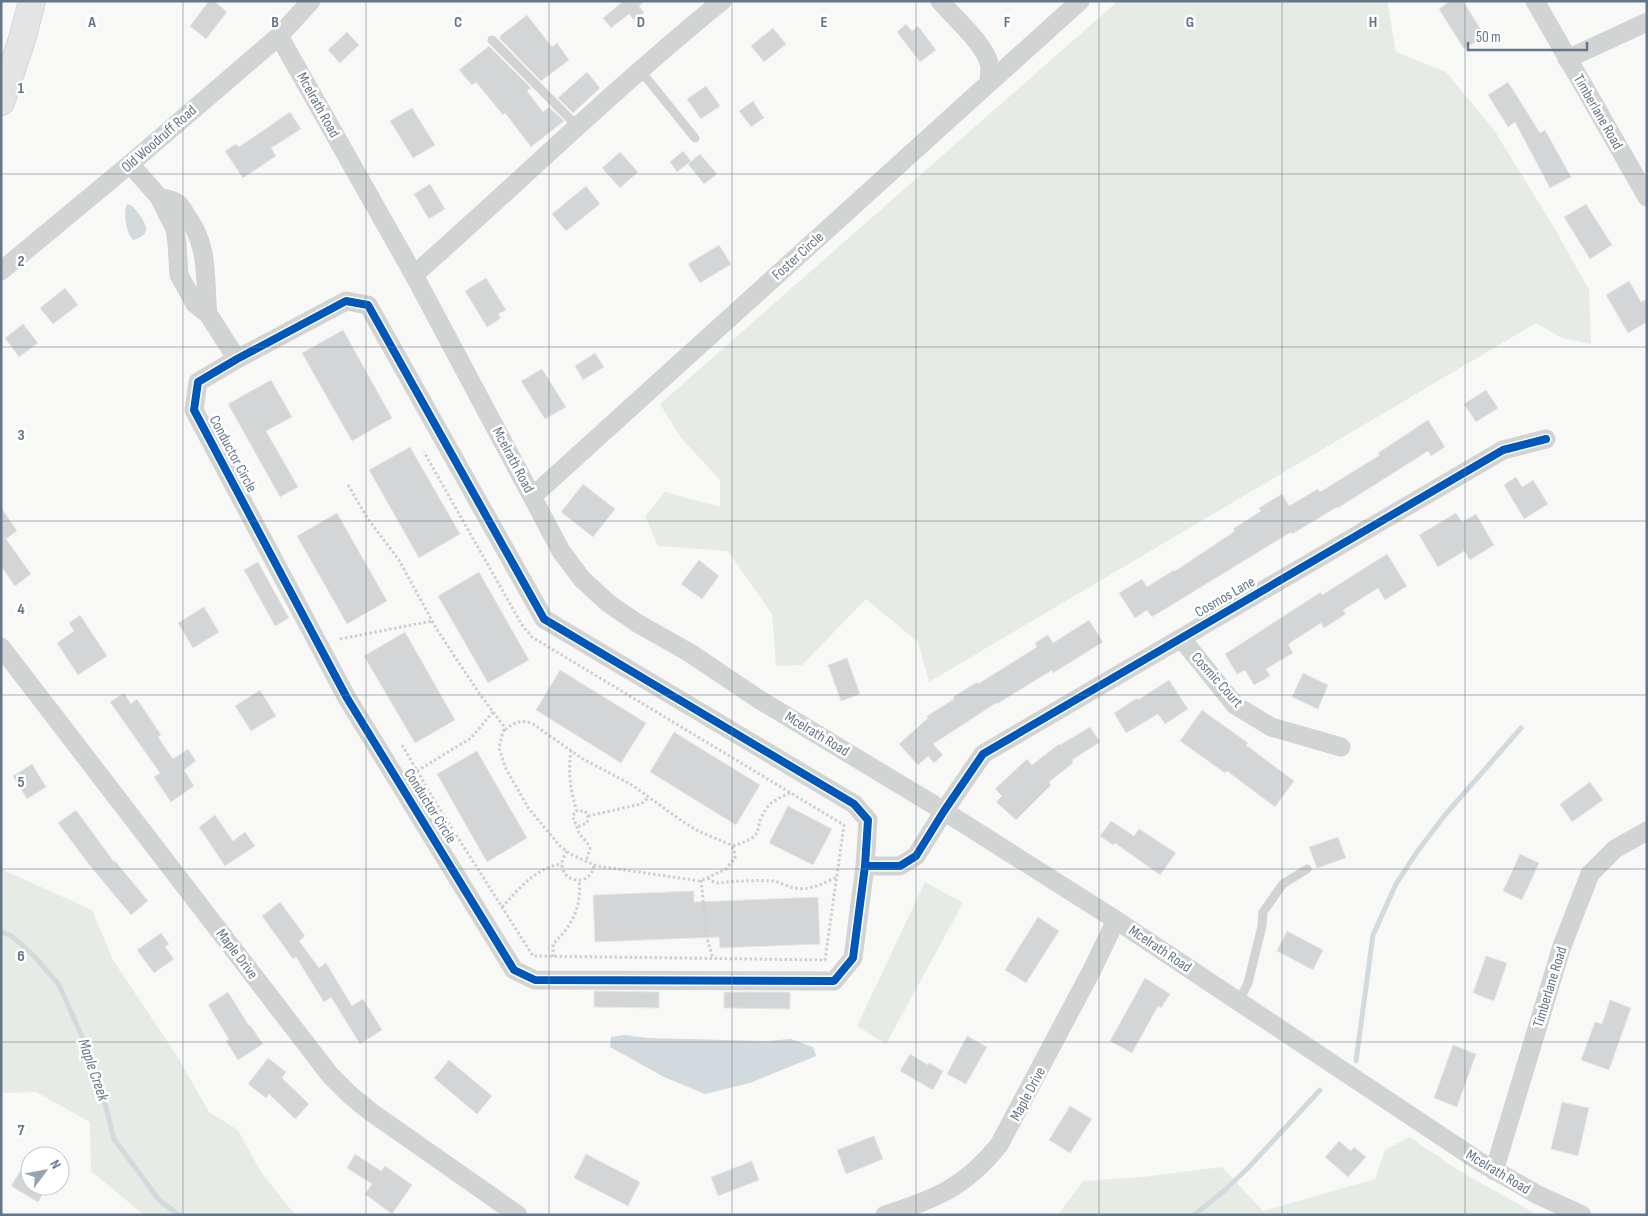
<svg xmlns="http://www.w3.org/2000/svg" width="1648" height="1216" viewBox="0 0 1648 1216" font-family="'Sofia Sans Condensed',sans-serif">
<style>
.green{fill:#e7ebe5}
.water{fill:#d2dade}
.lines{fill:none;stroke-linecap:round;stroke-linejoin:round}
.stream{stroke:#d2dade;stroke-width:5}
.building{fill:#d4d5d6;stroke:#e8e8e6}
.secondary-casing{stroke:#d3d5d6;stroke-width:28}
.path{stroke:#cecfd1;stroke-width:3;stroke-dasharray:2.5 2.5;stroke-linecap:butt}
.service{stroke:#d2d3d3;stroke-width:9}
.minor{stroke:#d2d3d3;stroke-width:19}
.secondary{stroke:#e4e4e4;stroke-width:26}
.cycleway-casing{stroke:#fff;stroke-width:11}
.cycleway{stroke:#0057b8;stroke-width:8}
.grid{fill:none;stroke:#65768a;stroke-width:1;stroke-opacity:0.55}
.labels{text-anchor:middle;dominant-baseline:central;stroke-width:5;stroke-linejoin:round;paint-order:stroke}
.street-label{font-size:15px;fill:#65768a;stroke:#fff}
.water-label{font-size:16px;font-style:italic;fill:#607885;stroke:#fff}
.grid-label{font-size:16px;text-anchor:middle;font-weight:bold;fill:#65768a;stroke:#fff;stroke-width:5;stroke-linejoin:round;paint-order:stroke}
</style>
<rect width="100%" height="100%" fill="#f8f8f7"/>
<path class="green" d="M1118,1h269l9,51 50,20 48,58 61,99 34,61 2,54 -29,-6 -26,-15 -607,359 -11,-40 -52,-43 -64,66 -26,1 -4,-52 -44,-63 -70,-5 -13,-30 20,-24 55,15v-27l-39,-42 -21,-34z
M1,869l91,41 21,50 64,96 32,56 29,18 23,42 34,43h-151l-53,-44 -1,-49 -54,-30 -35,1z
M925,882l38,21 -77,141 -29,-18z
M1409,1137l52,35 77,43h-480l25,-34 60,-4 79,-10 41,44 112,-32 10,-29z"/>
<path class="water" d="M127,204c6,1 8,5 12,10 9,13 12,21 -6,26 -7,-8 -10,-26 -6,-36z
M624,1035l24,3 118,3 25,-2 22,8 3,9 -66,27 -45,11 -41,-17 -54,-30 1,-10z"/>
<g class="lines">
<path class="stream" d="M1,932l11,4 23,21 24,28 37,83 18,71 45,61 20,15
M1356,1061l17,-126 23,-51 21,-32 28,-37 76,-87
M1194,1215l31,-25 24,-23 71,-77"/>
</g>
<path class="building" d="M209,1h5l13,11 -21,27 -16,-13z
M619,1h26l-6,5 5,7 -10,7 -5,-6 -18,14 -8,-10 18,-15z
M1450,1h13l22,35 -21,13 -25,-40z
M527,15l25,32 5,-4 12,17 -28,21 -42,-43 2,-1 -1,-1z
M906,24l6,7 6,-5 18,24 -16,12 -23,-30z
M773,28l13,16 -22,18 -13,-16z
M347,32l12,13 -19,18 -12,-13z
M489,46l42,42 -4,3 16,21 6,-5 15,14 -33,26 -26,-34 -2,2 -27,-33 -4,3 -13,-15z
M587,72l13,16 -27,25 -15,-15z
M1508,82l32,51 5,-3 26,47 -21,11 -35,-66 -7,5 -20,-32z
M706,86l14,20 -19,13 -14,-20z
M753,101l11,17 -13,9 -12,-16z
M412,108l23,37 -22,13 -23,-37z
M290,112l11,17 -30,19 5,8 -33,22 -18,-27 11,-7 3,3z
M683,151l8,10 -14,11 -7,-10z
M620,152l18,20 -18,16 -18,-20z
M700,154l17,20 -13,10 -16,-20z
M430,184l15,25 -16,10 -15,-25z
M586,186l14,18 -34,27 -14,-17z
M1586,204l26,41 -22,14 -26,-42z
M719,245l12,19 -31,19 -12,-19z
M486,278l20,32 -8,4 3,4 -14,9 -22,-36z
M1629,281l12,21 6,-3v23l-19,11 -22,-38z
M65,288l13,17 -25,19 -13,-16z
M23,324l15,19 -19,14 -14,-19z
M343,330l49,88 -40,23 -50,-88z
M595,353l9,14 -21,13 -8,-14z
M542,369l24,38 -21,12 -24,-38z
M271,380l21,37 -26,14 32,56 -18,10 -52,-93z
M1486,390l12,18 -22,14 -12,-18z
M1428,420l17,27 -14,9 -3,-5 -90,57 -1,-1 -45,27 -1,-2 -139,85 -5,-7 -12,8 -16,-25 23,-14 5,8 27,-17 1,1 60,-40 -2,-2 28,-18 -2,-3 23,-14 7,12 29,-17 2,3 60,-37 -2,-2z
M410,447l50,87 -41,24 -50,-88z
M1516,477l6,10 11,-7 15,24 -24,15 -20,-34z
M583,484l32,25 -22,28 -32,-25z
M1,507l16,24 -11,8 25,35 -16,12 -14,-20z
M337,513l50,88 -40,23 -50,-88z
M1456,513l6,9 14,-8 18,31 -24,15 -6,-9 -26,16 -19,-32z
M1387,554l20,32 -22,14 -7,-12 -35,22 3,4 -22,14 -3,-5 -33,21 5,9 -27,16 4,7 -16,9 -9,-15 -8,4 -12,-20 96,-62 1,3z
M699,560l20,16 -17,23 -21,-15z
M258,562l31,56 -14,8 -31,-56z
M479,572l50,88 -41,23 -50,-87z
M204,607l15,25 -26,16 -15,-25z
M80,615l27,41 -29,19 -21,-32 17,-12 -5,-8z
M1089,620l14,22 -50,31 -1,-3 -55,34 -1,-1 -63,41 10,11 -9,8 -6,-7 -10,9 -19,-21 29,-26 -1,-2 27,-17 -1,-2 24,-15 1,2 59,-37 -2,-4 13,-8 5,8z
M405,632l50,88 -40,23 -51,-87z
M847,658l13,36 -19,7 -13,-36z
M560,670l86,53 -25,40 -85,-53z
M1303,673l25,12 -10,24 -26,-12z
M1169,680l19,29 -23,15 -7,-10 -32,19 -12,-20 23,-15 1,2z
M260,690l16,26 -25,15 -16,-25z
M124,693l7,11 6,-5 24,36 -3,2 15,22 15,-10 8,12 -12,9 10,16 -23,16 -17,-25 6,-4 -50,-71z
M1202,710l46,33 -2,2 48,36 -19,26 -48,-36 -2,2 -45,-32z
M1090,727l10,15 -28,18 1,3 -24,19 2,3 -35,35 -20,-18 6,-6 -7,-7 32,-30 5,6 27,-21 1,1z
M674,732l86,53 -24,40 -86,-53z
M477,751l50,87 -40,24 -50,-88z
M32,764l14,23 -19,12 -14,-23z
M1590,782l13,18 -31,22 -12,-18z
M788,806l44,23 -19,36 -44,-22z
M76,810l38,52 1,-1 33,40 -17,14 -40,-48 -33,-44z
M215,815l18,26 12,-9 10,14 -30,20 -26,-39z
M1111,821l23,15 5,-7 37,24 -16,22 -45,-32 -2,2 -13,-9z
M1338,837l8,21 -29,10 -8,-21z
M1520,854l19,9 -17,37 -19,-9z
M694,891v11l124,-5 2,47 -100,4 -1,-11 -124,5 -2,-47z
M280,902l25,34 -6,5 20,27 7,-5 26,43 11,-7 19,31 -22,14 -29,-47 -7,5 -28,-45 -3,2 -31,-43z
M1038,917l21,14 -33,52 -21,-13z
M1287,931l36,19 -10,20 -36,-19z
M161,933l8,11 -4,3 9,12 -20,14 -17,-23z
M1486,956l21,7 -13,38 -21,-8z
M1145,978l25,16 -9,14 -3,-2 -26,47 -22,-12z
M594,991l65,1v16l-65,-1z
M228,992l21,34 1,-1 13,19 -25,16 -12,-19 3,-2 -21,-34z
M724,992h66v17l-66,-1z
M1610,1000l21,8 -22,62 -28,-10 14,-38 7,2z
M967,1036l20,11 -21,37 -19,-10z
M1453,1045l23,9 -19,53 -23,-9z
M910,1054l18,11 1,-2 14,8 -10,19 -33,-19z
M268,1058l18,14 -4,6 27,26 -14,15 -26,-25 -3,4 -18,-14z
M449,1060l43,36 -15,18 -43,-36z
M1562,1102l27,6 -11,48 -27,-7z
M1070,1106l22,13 -22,34 -21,-13z
M874,1136l9,23 -37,15 -9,-24z
M1339,1141l12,10 3,-4 12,10 -18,20 -23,-20z
M355,1154l26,17 4,-5 27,19 -20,29 -27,-20 7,-10 -25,-16z
M586,1154l54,28 -12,24 -54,-28z
M30,1155v31h18l-10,16 -27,-16z
M752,1161l7,19 -41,16 -7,-19z"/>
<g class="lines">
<defs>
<path id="secondary" d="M1,102l22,-66 9,-35"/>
</defs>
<use href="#secondary" class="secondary-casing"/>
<path class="path" d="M348,485l20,34 31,41 37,68 43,65 27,36c9,-7 16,-10 27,-5l50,35 49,26 50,36 16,10 31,13 5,5 1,9 -9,11 -26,12 -103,-15 -27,-12 -10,-8 -31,-37 -23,-40 -7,-21 4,-17 3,-2
M340,639l92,-18
M402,745l34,58 97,153 292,4 19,-135 -312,-188 -10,-12 -98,-173
M571,750c-3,21 -1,41 6,61h8l3,4 -1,8 -8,3 -5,-4 -1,-7 4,-4
M417,771l54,-33 22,-26
M588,816l53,-12 8,-7
M577,826c0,9 10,14 13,22l-4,14
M733,846c37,-12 17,-15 34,-38 5,-8 15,-11 23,-15
M567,851c-2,3 -4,8 -5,11 -2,21 29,26 32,3
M708,878l3,3 6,2c18,-2 37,-3 56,-2 8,1 14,6 22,7 14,3 29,-5 42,-11
M701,880l6,58 6,21
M502,907c17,-18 34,-40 60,-43
M553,957v-13c19,-18 29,-37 26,-64"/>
<path class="service" d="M492,40l85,86
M640,70l55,68
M1239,1001l9,-18 14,-57 1,-14 20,-28 24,-15"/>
<path class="minor" d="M1535,1l112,196
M279,36l135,239 147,276 21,28 26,24 29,20 53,30 70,47 184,111 172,109 364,242 58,33 44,20
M1567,59l80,-37
M989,83l91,-82
M130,164l29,33 16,32 2,14 2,32 16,29 13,10c-4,-37 2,-67 -22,-99 -2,-4 -5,-10 -9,-12 -5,-4 -13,-4 -18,-6
M1,271l129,-107 149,-128 32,-35
M414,275c103,-91 201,-187 308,-274
M346,301l22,4 176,314 310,185 14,16 -3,46 -12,92 -19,23 -299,-1 -21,-10 -167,-272 -153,-288 4,-28 39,-23z
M208,314l29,45
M533,496l456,-413c0,-5 1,-11 1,-16 -4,-23 -35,-48 -50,-66
M1181,638l54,67 36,22 70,20
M1,647l329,428 20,20 21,17 147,103
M865,866h35l16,-10 28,-45 39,-57 520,-304 43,-11
M1494,1171l68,-225 28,-72 25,-25 32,-18
M885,1215c51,-16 80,-28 114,-70l94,-177 23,-48"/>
<use href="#secondary" class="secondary"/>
<defs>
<path id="cycleway" d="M346,301l22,4 176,314 310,185 14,16 -3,46 -12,92 -19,23 -299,-1 -21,-10 -167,-272 -153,-288 4,-28 39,-23z
M865,866h35l16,-10 28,-45 39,-57 520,-304 43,-11"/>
</defs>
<use href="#cycleway" class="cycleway-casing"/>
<use href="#cycleway" class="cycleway"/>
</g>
<path class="grid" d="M183,1v1214M366,1v1214M549,1v1214M732,1v1214M916,1v1214M1099,1v1214M1282,1v1214M1465,1v1214M1,174h1646M1,347h1646M1,521h1646M1,695h1646M1,869h1646M1,1042h1646"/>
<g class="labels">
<g class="street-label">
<text transform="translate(318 105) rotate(61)">Mcelrath Road</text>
<text transform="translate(1598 112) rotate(60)">Timberlane Road</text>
<text transform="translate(159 139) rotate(-41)">Old Woodruff Road</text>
<text transform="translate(798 256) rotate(-42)">Foster Circle</text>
<text transform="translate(233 454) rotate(62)">Conductor Circle</text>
<text transform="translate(513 460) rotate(62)">Mcelrath Road</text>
<text transform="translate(1225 597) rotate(-30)">Cosmos Lane</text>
<text transform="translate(1217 680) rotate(48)">Cosmic Court</text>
<text transform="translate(817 734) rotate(31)">Mcelrath Road</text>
<text transform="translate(430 806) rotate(58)">Conductor Circle</text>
<text transform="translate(1160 949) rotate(34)">Mcelrath Road</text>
<text transform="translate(237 954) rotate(53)">Maple Drive</text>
<text transform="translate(1550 987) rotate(-73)">Timberlane Road</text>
<text transform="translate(1028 1094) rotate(-62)">Maple Drive</text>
<text transform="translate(1498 1172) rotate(31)">Mcelrath Road</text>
</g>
<g class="water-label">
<text transform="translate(93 1070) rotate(71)">Maple Creek</text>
</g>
</g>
<g class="grid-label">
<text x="92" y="27">A</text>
<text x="275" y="27">B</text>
<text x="458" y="27">C</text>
<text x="641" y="27">D</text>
<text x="824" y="27">E</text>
<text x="1007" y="27">F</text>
<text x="1190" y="27">G</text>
<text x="1373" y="27">H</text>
<text x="21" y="93">1</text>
<text x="21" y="266">2</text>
<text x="21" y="440">3</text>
<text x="21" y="614">4</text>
<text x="21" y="787">5</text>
<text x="21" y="961">6</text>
<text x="21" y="1135">7</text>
</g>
<rect width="1648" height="1216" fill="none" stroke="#65768a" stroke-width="5"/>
<g transform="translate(45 1171) rotate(58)"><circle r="24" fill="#ffffff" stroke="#c1c8d0"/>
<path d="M0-4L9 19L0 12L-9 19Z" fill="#98a4b0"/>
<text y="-8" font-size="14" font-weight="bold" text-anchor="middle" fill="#65768a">N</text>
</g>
<path d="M1468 42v8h119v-8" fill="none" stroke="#65768a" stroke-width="2.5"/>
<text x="1476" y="42" font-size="15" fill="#65768a" stroke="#ffffff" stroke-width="4" paint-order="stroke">50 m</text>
</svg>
